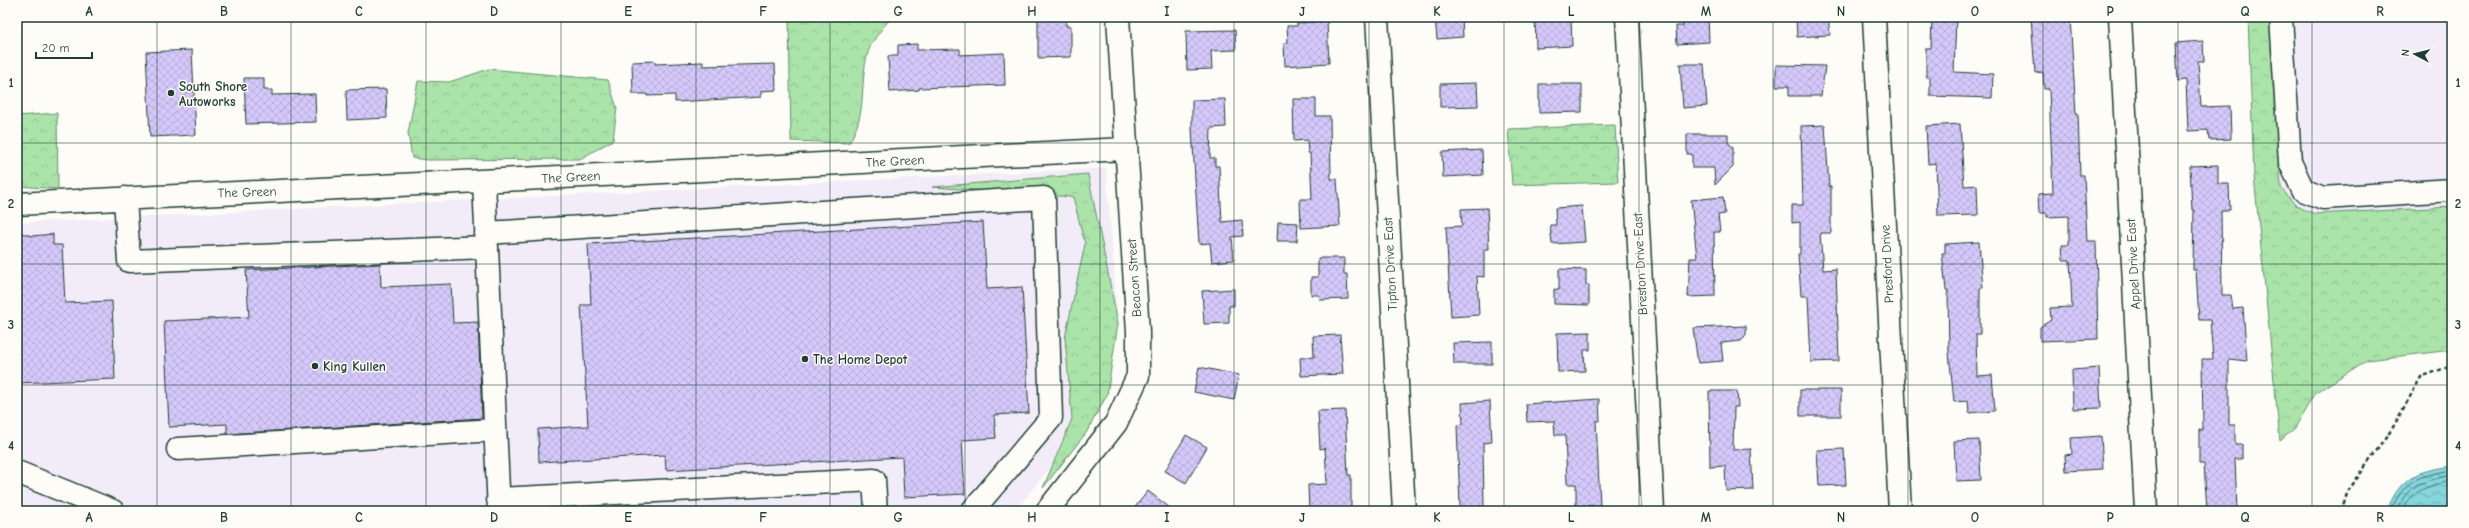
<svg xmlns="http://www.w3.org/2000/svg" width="2469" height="528" viewBox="0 0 2469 528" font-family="'Comic Neue',sans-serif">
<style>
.built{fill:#f1ecf8}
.forest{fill:url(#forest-crowns);stroke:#64906e}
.water{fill:url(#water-waves);stroke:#5c9899}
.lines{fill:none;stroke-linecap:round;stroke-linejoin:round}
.shore{stroke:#477a77;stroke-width:1}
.building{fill:url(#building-cross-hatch);stroke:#1f3d34}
.minor-casing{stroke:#1f3d34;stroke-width:25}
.path{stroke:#1f3d34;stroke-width:2.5;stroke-dasharray:4 3;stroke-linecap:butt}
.minor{stroke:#fdfcf7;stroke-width:22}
.grid{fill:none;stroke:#1f3d34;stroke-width:1;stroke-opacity:0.55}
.poi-dot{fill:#1f3d34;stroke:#fdfcf7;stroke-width:1.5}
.labels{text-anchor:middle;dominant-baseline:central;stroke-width:3;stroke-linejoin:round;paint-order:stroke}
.poi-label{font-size:13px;font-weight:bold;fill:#1f3d34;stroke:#fdfcf7;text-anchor:start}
.street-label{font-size:13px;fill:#1f3d34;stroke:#fdfcf7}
.neatline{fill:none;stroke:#1f3d34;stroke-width:1.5}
.grid-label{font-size:13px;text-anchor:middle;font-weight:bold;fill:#1f3d34}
</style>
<defs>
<pattern id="forest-crowns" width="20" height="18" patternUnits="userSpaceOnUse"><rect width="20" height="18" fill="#aae4a9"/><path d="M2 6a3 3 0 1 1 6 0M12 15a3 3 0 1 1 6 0" fill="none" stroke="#92c492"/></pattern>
<pattern id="water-waves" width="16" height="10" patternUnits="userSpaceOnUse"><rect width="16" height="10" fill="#84d5dc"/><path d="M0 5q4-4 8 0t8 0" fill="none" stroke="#6baeb3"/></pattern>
<pattern id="building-cross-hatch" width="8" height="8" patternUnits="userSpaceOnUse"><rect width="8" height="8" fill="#d5c8fa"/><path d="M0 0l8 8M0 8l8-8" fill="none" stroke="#b6add7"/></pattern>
</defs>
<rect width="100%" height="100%" fill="#fdfcf7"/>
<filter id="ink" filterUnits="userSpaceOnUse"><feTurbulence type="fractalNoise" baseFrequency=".025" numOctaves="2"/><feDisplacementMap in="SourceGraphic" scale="8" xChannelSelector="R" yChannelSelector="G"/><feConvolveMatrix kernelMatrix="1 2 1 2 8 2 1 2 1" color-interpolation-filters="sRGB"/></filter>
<g filter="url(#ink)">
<path class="built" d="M2256,17h196v203l-188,6z
M1106,168l12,155 -27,94 -76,94h-998v-288z"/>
<path class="forest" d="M789,17h103c-9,10 -22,25 -25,39 -8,32 1,55 -18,87l-58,-2z
M2248,17h22l11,171 15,18 19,8 137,-7v143l-85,10 -53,34 -19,34 -15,13 -26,-265z
M489,69l119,11 9,28 -4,32 -33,19 -152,1 -16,-2 -4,-25 10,-52 31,1z
M57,113l1,76 -41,-3v-70z
M1615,125l3,57 -106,3 -4,-56z
M1088,174l30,149 -11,72 -21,38 -43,55 29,-69 -7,-81 20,-94 -12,-47 -141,-10z"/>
<path class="water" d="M2452,466v45h-65c13,-35 30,-40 65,-45z"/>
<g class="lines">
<path class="shore" d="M2391,511c13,-33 29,-35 61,-41
M2397,511c10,-28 28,-30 55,-36
M2403,511c8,-23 28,-25 49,-30"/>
</g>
<path class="building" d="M1038,17h28v9h5v31l-33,1z
M1435,17h27l1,20 -26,2z
M1535,17h36l1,29 -36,2z
M1683,17h25l1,25 -32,2 -1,-18h7z
M1796,17h32l2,18 -33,2z
M1932,17h24l-2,55 39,2 -1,24 -62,-2v-19h-4v-29h5z
M2031,17h39l6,96h2l2,62h4l3,66h9l2,98 -58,2v-14l11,-7 -1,-12 22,-1 -2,-47h-7l-1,-15h7v-29l-22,1v-4h-8l-1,-19 15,-1 -4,-104h-5l-1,-17 -8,1z
M1327,21l2,42 -44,3 -1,-23h4l-1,-17h10v-3z
M1235,30l1,20 -25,1 1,18 -25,1 -1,-39z
M2203,41l1,20h-6l3,46 29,-1 1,33 -22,1 -1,-10 -20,1 -2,-51 -8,1 -2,-38z
M917,44v6l43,-1v6l44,-2 1,32 -86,3v2l-29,2 -2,-36h10v-11z
M192,50l4,85 -46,2 -4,-85z
M655,61v3l48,-2v4l72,-2 1,26 -15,1v6l-86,5v-7l-28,1v-2h-14l-1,-32z
M1680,64h24l3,42 -24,2z
M1776,65l49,1 -4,30h-32v-10h-13z
M244,78h20v12h8v5l43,-1 1,28 -70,2z
M1477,83l1,23 -38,1v-23z
M1539,84h43v28l-43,1z
M386,89l1,29 -40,2 -1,-30z
M1225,99l1,28 -15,1 -1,30h5v8h4l3,56 20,-2 1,16 -11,1 2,23 -22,2 -2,-19 -11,1 -7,-115v-29z
M1293,99h23v17h14l1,63h6l3,47 -39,2 -1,-29h12l-2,-46h-2l-1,-13 -13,1z
M1960,124l4,62 13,-1 1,30 -40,1 -2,-53 -8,1 -2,-38z
M1825,125l4,61h2v47h-11l3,37 13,-1 3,92 -28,1 -3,-66h-7l-3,-42h2v-32l-8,1v-18h11l-2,-79z
M1687,134h41v8l5,6v19l-18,18 -1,-17h-22v-14h-5z
M1482,150l1,25 -40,2 -1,-25z
M2218,165v19h11l1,26h-9l1,85h9l2,14 10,-1 4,53 -18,-2v66h6v19h7v15h-7l2,52h-30l-3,-47h-5v-34h4l-1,-71h11l-3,-39h-11l-3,-50h-3l1,-60h-2l-2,-44z
M1723,197l2,17 -7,1 2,17h-6l1,64 -27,1 2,-39h7l-6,-58z
M1582,206l3,36 -33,2 -2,-19h6l-1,-17z
M1487,208l2,41h-5v28l-7,-1 2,39 -28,2 -5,-90 16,-1 -1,-17z
M983,222l4,67 35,-2 7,126 -35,2 2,23 -34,2 3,54 -61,3 -2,-40 -236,13 -1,-15 -126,7 -1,-33 50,-3 -7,-121h10l-3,-61z
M1278,222l20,1 -1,18h-20z
M17,232l15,4 21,-2v11h9l3,58 47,-2 3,78 -98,4z
M1979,242l4,46h-3v46h-4l1,42 15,-1 3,36 -26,2 -1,-12 -14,1 -5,-49 -1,-63h-2l-4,-37h3v-9z
M1318,258h26v16h3l1,25 -28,1 -1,-5h-8v-18h7z
M380,264l1,23 70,-3 2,39 25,-1 4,96 -255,16v-10l-58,3 -5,-106 85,-4 -3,-47z
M1559,269l27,1v15h3v20l-35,-1v-15l5,1z
M1234,289v17h-5v17l-25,1 -2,-33z
M1746,326v10l-5,5 -20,2 2,18 -25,2 -5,-35z
M1590,332v18h-6l1,21 -27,1 -1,-39z
M1340,335l3,39 -42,2 -1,-18 14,-1 -1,-21z
M1492,342v22h-38l-1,-21z
M1199,367l40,8 -5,25 -40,-8z
M2099,368l2,40 -28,1 -1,-39z
M1800,390h41v26h-41z
M1709,391h28l1,16h-4l-1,43 18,-1 2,41 -27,1 -1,-25 -15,1z
M1599,399l1,22h-4l4,84 -24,1v-22h-9l-2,-49h-10l-1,-14 -27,1 -1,-18z
M1490,401l2,41 -9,1 1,64h-24l-3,-82 6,-1 -1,-21z
M1345,410l3,65h3v36h-42l-1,-26 19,-1 -2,-36 -5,1 -2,-38z
M1186,435l21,12 -21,36 -21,-12z
M2101,436l2,33 -37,2 -1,-16 7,-1 -1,-16z
M1979,440l2,40 -25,1 -2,-40z
M1844,449l2,36 -27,1 -2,-36z
M1148,491l26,20h-42z"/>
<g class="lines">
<defs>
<path id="minor" d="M1377,17l27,494
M1627,17l26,494
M1874,17l26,494
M2120,17l26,494
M2281,17l9,145 13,28 20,8 129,-8
M484,182l15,329
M125,198l4,63 358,-14
M17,204l1108,-55
M486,233l558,-35 7,220 -79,93
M178,449l317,-19
M17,472l96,39
M498,499l376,-19 2,31
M1047,511l69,-88 22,-47v-44l-20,-315"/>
</defs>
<use href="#minor" class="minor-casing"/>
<path class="path" d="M2341,511l7,-20 44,-62 29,-52 24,-9h7"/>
<use href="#minor" class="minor"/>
</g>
</g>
<path class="grid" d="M157,17v494M291,17v494M426,17v494M561,17v494M696,17v494M830,17v494M965,17v494M1100,17v494M1234,17v494M1369,17v494M1504,17v494M1639,17v494M1773,17v494M1908,17v494M2043,17v494M2178,17v494M2312,17v494M17,143h2435M17,264h2435M17,385h2435"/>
<g class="poi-dot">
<circle cx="171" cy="93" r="4"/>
<circle cx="805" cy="359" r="4"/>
<circle cx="315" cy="366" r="4"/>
</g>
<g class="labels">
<g class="poi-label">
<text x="179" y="86">South Shore<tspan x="179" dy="15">Autoworks</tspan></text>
<text x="813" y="359">The Home Depot</text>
<text x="323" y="366">King Kullen</text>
</g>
<g class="street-label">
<text transform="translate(895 161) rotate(-3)">The Green</text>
<text transform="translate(571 177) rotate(-3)">The Green</text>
<text transform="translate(247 192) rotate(-2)">The Green</text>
<text transform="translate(1390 264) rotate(-93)">Tipton Drive East</text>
<text transform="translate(1640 264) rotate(-93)">Breston Drive East</text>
<text transform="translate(1887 264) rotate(-93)">Presford Drive</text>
<text transform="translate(2133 264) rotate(-93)">Appel Drive East</text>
<text transform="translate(1134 278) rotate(-94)">Beacon Street</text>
</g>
</g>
<rect width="2469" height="528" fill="none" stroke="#fdfcf7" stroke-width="44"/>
<g transform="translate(2415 54) rotate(277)" stroke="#fdfcf7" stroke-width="3" paint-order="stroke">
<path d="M0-3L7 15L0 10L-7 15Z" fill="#1f3d34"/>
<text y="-6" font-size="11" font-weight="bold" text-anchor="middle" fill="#1f3d34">N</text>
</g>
<path d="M36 52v6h56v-6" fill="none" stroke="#1f3d34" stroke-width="2"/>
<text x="42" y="52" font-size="12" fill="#1f3d34" stroke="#fdfcf7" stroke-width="3" paint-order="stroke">20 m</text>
<rect x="22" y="22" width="2425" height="484" class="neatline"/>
<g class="grid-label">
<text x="89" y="16">A</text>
<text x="224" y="16">B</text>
<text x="359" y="16">C</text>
<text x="494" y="16">D</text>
<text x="628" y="16">E</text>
<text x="763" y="16">F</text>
<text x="898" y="16">G</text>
<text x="1032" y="16">H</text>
<text x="1167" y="16">I</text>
<text x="1302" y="16">J</text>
<text x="1437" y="16">K</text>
<text x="1571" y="16">L</text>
<text x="1706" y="16">M</text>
<text x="1841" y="16">N</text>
<text x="1975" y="16">O</text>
<text x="2110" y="16">P</text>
<text x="2245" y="16">Q</text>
<text x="2380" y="16">R</text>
<text x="11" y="87">1</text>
<text x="2458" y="87">1</text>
<text x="11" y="208">2</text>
<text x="2458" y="208">2</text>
<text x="11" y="329">3</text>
<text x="2458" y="329">3</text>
<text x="11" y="450">4</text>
<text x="2458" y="450">4</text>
<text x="89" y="522">A</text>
<text x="224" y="522">B</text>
<text x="359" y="522">C</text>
<text x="494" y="522">D</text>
<text x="628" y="522">E</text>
<text x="763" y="522">F</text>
<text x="898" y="522">G</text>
<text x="1032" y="522">H</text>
<text x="1167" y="522">I</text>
<text x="1302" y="522">J</text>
<text x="1437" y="522">K</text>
<text x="1571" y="522">L</text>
<text x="1706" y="522">M</text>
<text x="1841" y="522">N</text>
<text x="1975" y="522">O</text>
<text x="2110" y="522">P</text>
<text x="2245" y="522">Q</text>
<text x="2380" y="522">R</text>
</g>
</svg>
